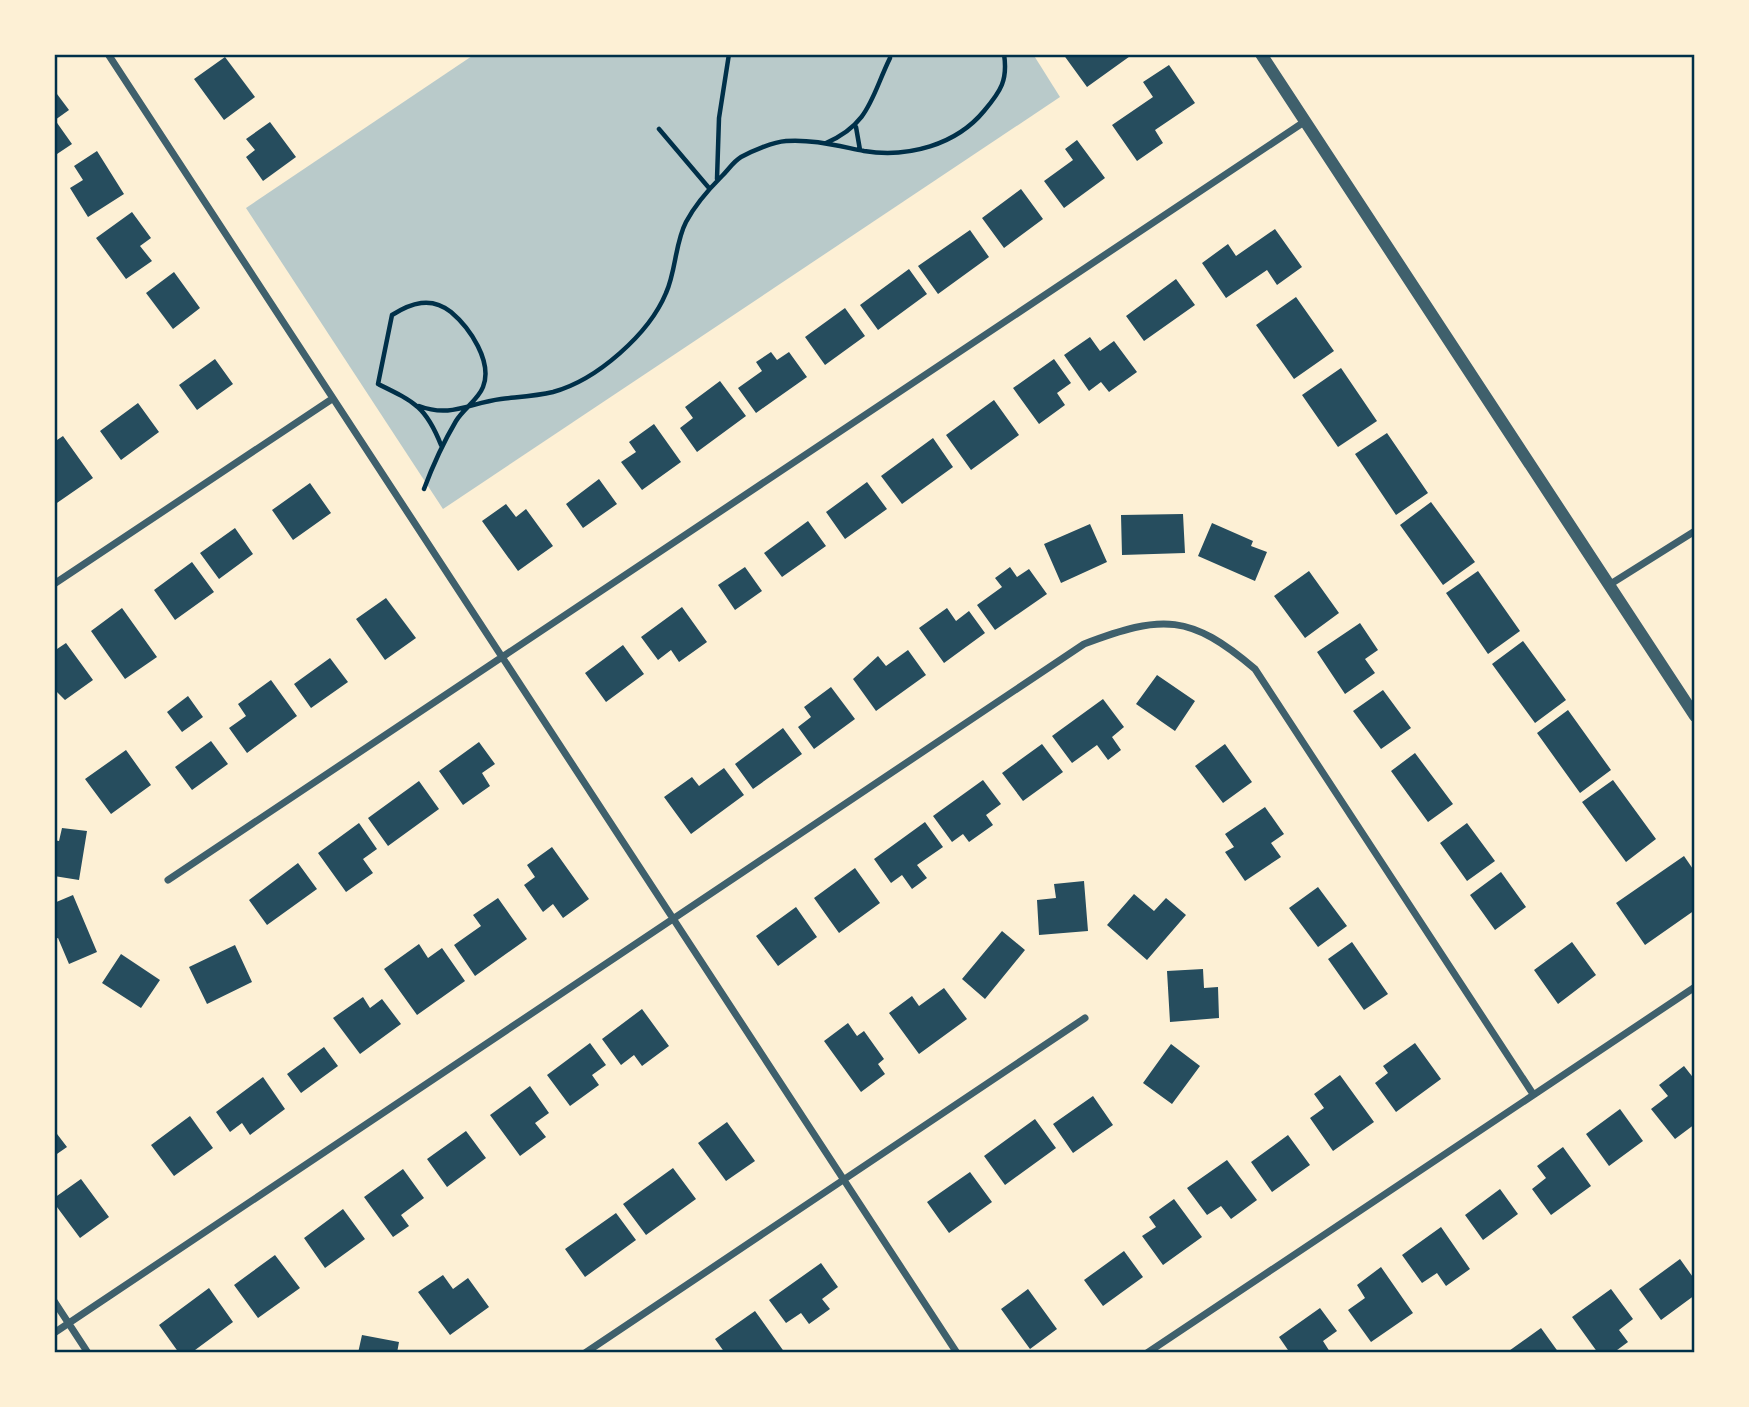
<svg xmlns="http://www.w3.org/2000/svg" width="1749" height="1407" viewBox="0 0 1749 1407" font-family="Helvetica,sans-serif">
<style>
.green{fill:#b9caca}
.building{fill:#264d5e}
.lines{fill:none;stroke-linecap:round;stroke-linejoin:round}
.path{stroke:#003049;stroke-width:4.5}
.minor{stroke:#3f606c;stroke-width:7}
.tertiary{stroke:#3f606c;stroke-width:12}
.neatline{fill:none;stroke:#003049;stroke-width:2.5}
</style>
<rect width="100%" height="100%" fill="#fdf0d5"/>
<path class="green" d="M475,54h558l27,43 -617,412 -197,-301z"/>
<path class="building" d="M1063,54h70l-46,33z
M225,57l30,40 -31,23 -30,-41z
M1169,65l26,38 -40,27 8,13 -26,18 -25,-36 41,-28 -10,-15z
M54,90l15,20 -14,10 17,24 -18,12z
M270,122l26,35 -33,24 -17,-24 9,-7 -9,-11z
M1077,140l28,38 -41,30 -20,-27 29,-21 -8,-11z
M97,151l27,43 -36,23 -18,-29 13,-8 -9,-14z
M1021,189l22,30 -39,29 -22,-30z
M132,212l19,26 -11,8 12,15 -26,18 -30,-41z
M1275,229l27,38 -25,18 -10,-15 -41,28 -24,-35 26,-19 8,12z
M970,230l19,27 -51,37 -20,-28z
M909,269l18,25 -49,36 -18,-25z
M174,272l26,36 -27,21 -27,-36z
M1176,279l19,26 -51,36 -18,-25z
M1296,297l38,54 -40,28 -38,-54z
M845,308l20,28 -40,29 -20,-28z
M1090,337l10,14 14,-10 23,31 -28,20 -8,-10 -12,9 -25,-36z
M771,352l6,8 12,-8 18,25 -51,36 -18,-25 24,-17 -6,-9z
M215,359l18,25 -36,26 -18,-25z
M1054,359l17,24 -14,10 8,12 -26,19 -26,-36z
M1341,368l36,53 -39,26 -36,-52z
M720,381l26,35 -49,36 -17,-24 13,-10 -8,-11z
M994,400l25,35 -48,35 -25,-35z
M138,403l21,29 -38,28 -21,-29z
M654,424l27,38 -39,28 -21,-28 15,-10 -7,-10z
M1387,433l41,60 -32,22 -41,-61z
M63,436l30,42 -39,27v-63z
M933,438l20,29 -51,37 -21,-28z
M599,479l18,25 -34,24 -17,-24z
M867,482l20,27 -42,30 -19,-27z
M310,483l21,30 -38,27 -21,-30z
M1431,502l44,60 -32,23 -43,-60z
M506,504l10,13 10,-8 27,37 -35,25 -36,-50z
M1183,514l2,39 -63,2 -1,-40z
M808,521l18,25 -44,31 -18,-24z
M1212,523l41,18 -2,5 16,6 -12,29 -57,-25z
M1090,524l17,38 -46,21 -17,-39z
M235,528l18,26 -34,25 -19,-26z
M192,562l22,30 -39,28 -21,-30z
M745,567l17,24 -27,19 -17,-25z
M1010,567l7,10 12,-8 18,25 -52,36 -18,-25 25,-18 -7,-9z
M1309,571l30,42 -34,25 -31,-42z
M1478,571l42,60 -32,23 -42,-61z
M386,598l30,40 -31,22 -29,-41z
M682,607l25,35 -28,20 -8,-12 -13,10 -17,-23z
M122,608l35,49 -32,22 -34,-48z
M947,608l9,13 13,-10 16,22 -41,30 -25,-35z
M1360,623l18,27 -13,9 10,14 -30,21 -28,-42z
M1523,641l43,59 -31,23 -43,-59z
M66,643l27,37 -28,20 -11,-11v-38z
M623,645l21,29 -38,28 -21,-29z
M908,650l18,25 -50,36 -23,-32 25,-23 8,10z
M330,658l18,24 -37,26 -17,-24z
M1157,675l38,26 -20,30 -39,-27z
M271,680l26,36 -50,37 -18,-25 17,-12 -8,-12z
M831,687l24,32 -41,30 -16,-22 13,-10 -7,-10z
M1383,690l28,38 -30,21 -28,-38z
M188,696l15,21 -21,15 -15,-20z
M1103,699l21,28 -12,10 9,13 -13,10 -11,-15 -25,18 -20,-27z
M1568,710l43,60 -31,23 -43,-60z
M783,728l19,26 -49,35 -18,-25z
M211,741l17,23 -36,26 -17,-23z
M479,742l16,22 -13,9 8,13 -27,19 -24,-34z
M1042,744l21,28 -40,29 -21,-28z
M1225,744l27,38 -29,21 -28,-37z
M126,750l25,35 -40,29 -26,-35z
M1415,753l38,51 -25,18 -37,-51z
M724,768l20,27 -53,39 -27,-37 28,-20 7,9z
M983,780l18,24 -15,11 7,10 -24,17 -6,-8 -11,8 -19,-26z
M1613,780l43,59 -30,23 -44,-60z
M419,781l20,28 -51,37 -20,-28z
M1265,807l19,27 -13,9 10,14 -36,24 -20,-29 9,-5 -9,-13z
M925,822l18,25 -26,18 10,13 -15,11 -10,-14 -11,8 -17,-24z
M359,823l18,26 -14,10 10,14 -27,19 -28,-39z
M1467,823l28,38 -28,20 -27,-38z
M62,828l25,3 -8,49 -25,-4v-36l5,1z
M552,847l37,52 -26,19 -10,-14 -10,8 -19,-27 11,-8 -8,-12z
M1684,856l11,16v38l-50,35 -29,-42z
M298,863l19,26 -50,36 -18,-25z
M855,868l25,35 -41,30 -25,-35z
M1501,872l25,35 -31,23 -25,-35z
M1084,881l4,50 -49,4 -2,-35 19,-2 -2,-14z
M1318,887l29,39 -29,21 -29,-39z
M1134,894l20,17 12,-13 20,17 -39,45 -40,-35z
M73,895l24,57 -28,12 -11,-26 -4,1v-36z
M498,898l29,41 -52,37 -21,-31 27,-19 -8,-11z
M796,907l21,30 -39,29 -22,-30z
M1002,931l23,19 -40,49 -23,-20z
M1352,942l36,52 -24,16 -36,-51z
M1572,942l24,33 -38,29 -24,-34z
M419,944l9,14 14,-10 23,33 -48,34 -33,-46z
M235,945l17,37 -45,22 -18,-37z
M121,954l39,26 -19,28 -39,-25z
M1203,969l1,19 14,-1 1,31 -49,4 -3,-51z
M944,988l23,31 -48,35 -30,-41 23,-17 7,10z
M363,997l7,11 12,-9 19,25 -41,30 -27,-36z
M642,1009l27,37 -27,20 -8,-11 -13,10 -19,-26z
M848,1023l9,13 7,-5 20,28 -6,5 7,10 -24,18 -37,-51z
M590,1043l16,22 -14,10 7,10 -29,21 -23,-31z
M1415,1043l26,36 -45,33 -21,-29 13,-10 -5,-7z
M1171,1044l29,22 -28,38 -29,-21z
M324,1047l14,19 -37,27 -14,-19z
M1684,1066l11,14v44l-20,15 -24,-30 17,-13 -9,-11z
M1340,1075l34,47 -41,29 -23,-33 14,-10 -10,-14z
M263,1077l22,32 -35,26 -8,-12 -12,9 -14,-20z
M530,1086l19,27 -14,10 11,14 -26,19 -30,-41z
M1093,1096l20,29 -40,28 -20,-29z
M1620,1109l23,32 -34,25 -23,-32z
M190,1116l23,32 -39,28 -23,-31z
M1035,1119l21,29 -51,37 -21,-29z
M727,1122l28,39 -29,20 -28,-38z
M54,1130l13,17 -13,9z
M466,1131l20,27 -39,29 -20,-28z
M1288,1135l22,30 -38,27 -21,-30z
M1563,1147l28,39 -40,29 -19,-26 14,-11 -9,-12z
M1227,1160l30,40 -26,19 -10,-13 -14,9 -20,-27z
M673,1168l23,31 -50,36 -23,-31z
M403,1169l21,29 -23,17 8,11 -16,11 -29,-40z
M970,1172l22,30 -43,31 -22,-31z
M81,1179l28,38 -29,21 -26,-35v-5z
M1500,1189l18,25 -35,26 -18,-25z
M1174,1199l28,38 -39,28 -21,-29 14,-9 -7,-10z
M343,1209l22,30 -40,29 -21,-30z
M616,1213l20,27 -51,37 -20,-28z
M1441,1227l29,42 -24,17 -9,-13 -15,10 -20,-28z
M1124,1251l19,26 -40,29 -19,-26z
M275,1255l25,33 -42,30 -24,-33z
M1680,1259l15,21v15l-34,25 -22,-31z
M821,1263l17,24 -16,12 8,10 -21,15 -8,-11 -15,10 -17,-23z
M1381,1267l32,46 -42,29 -23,-32 17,-12 -8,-13z
M443,1275l10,14 15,-11 21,29 -39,28 -32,-43z
M209,1288l24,34 -42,31h-12l-20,-28z
M1028,1289l29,40 -27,20 -29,-40z
M1611,1289l22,30 -14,11 9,12 -15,11h-15l-26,-36z
M1320,1308l17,23 -14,10 7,11 -40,1 -11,-16z
M755,1311l30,42h-60l-10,-14z
M1541,1328l18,25h-53z
M362,1335l37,7 -2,11h-39z"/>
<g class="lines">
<path class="path" d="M856,127l4,23
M659,129l50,59
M826,143c44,-19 45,-46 64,-85
M717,179l2,-61 10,-64
M419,406c32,12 50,-3 82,-7 17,-2 35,-3 52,-7 44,-12 96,-58 113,-99 10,-22 9,-50 20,-71 9,-17 23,-33 36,-46 6,-6 12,-15 19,-19 11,-6 32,-15 45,-16 26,-2 52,5 78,10 44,7 92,-6 120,-40 17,-20 24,-31 20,-57
M424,489c9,-24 19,-46 32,-68 7,-12 22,-21 27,-34 10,-25 -13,-59 -32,-75 -20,-16 -40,-9 -59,3l-14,69c37,18 48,23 63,61"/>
<path class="minor" d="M108,54l849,1299
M54,584l278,-185
M1609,585l86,-54
M168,880l1136,-758
M54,1301l34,52
M54,1333l1030,-689c79,-30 106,-30 171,25l278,425
M585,1353l500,-335
M1147,1353l548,-366"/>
<path class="tertiary" d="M1261,54l434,662"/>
</g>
<rect width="1749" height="1407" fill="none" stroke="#fdf0d5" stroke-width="112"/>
<rect x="56" y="56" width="1637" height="1295" class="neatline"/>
</svg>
